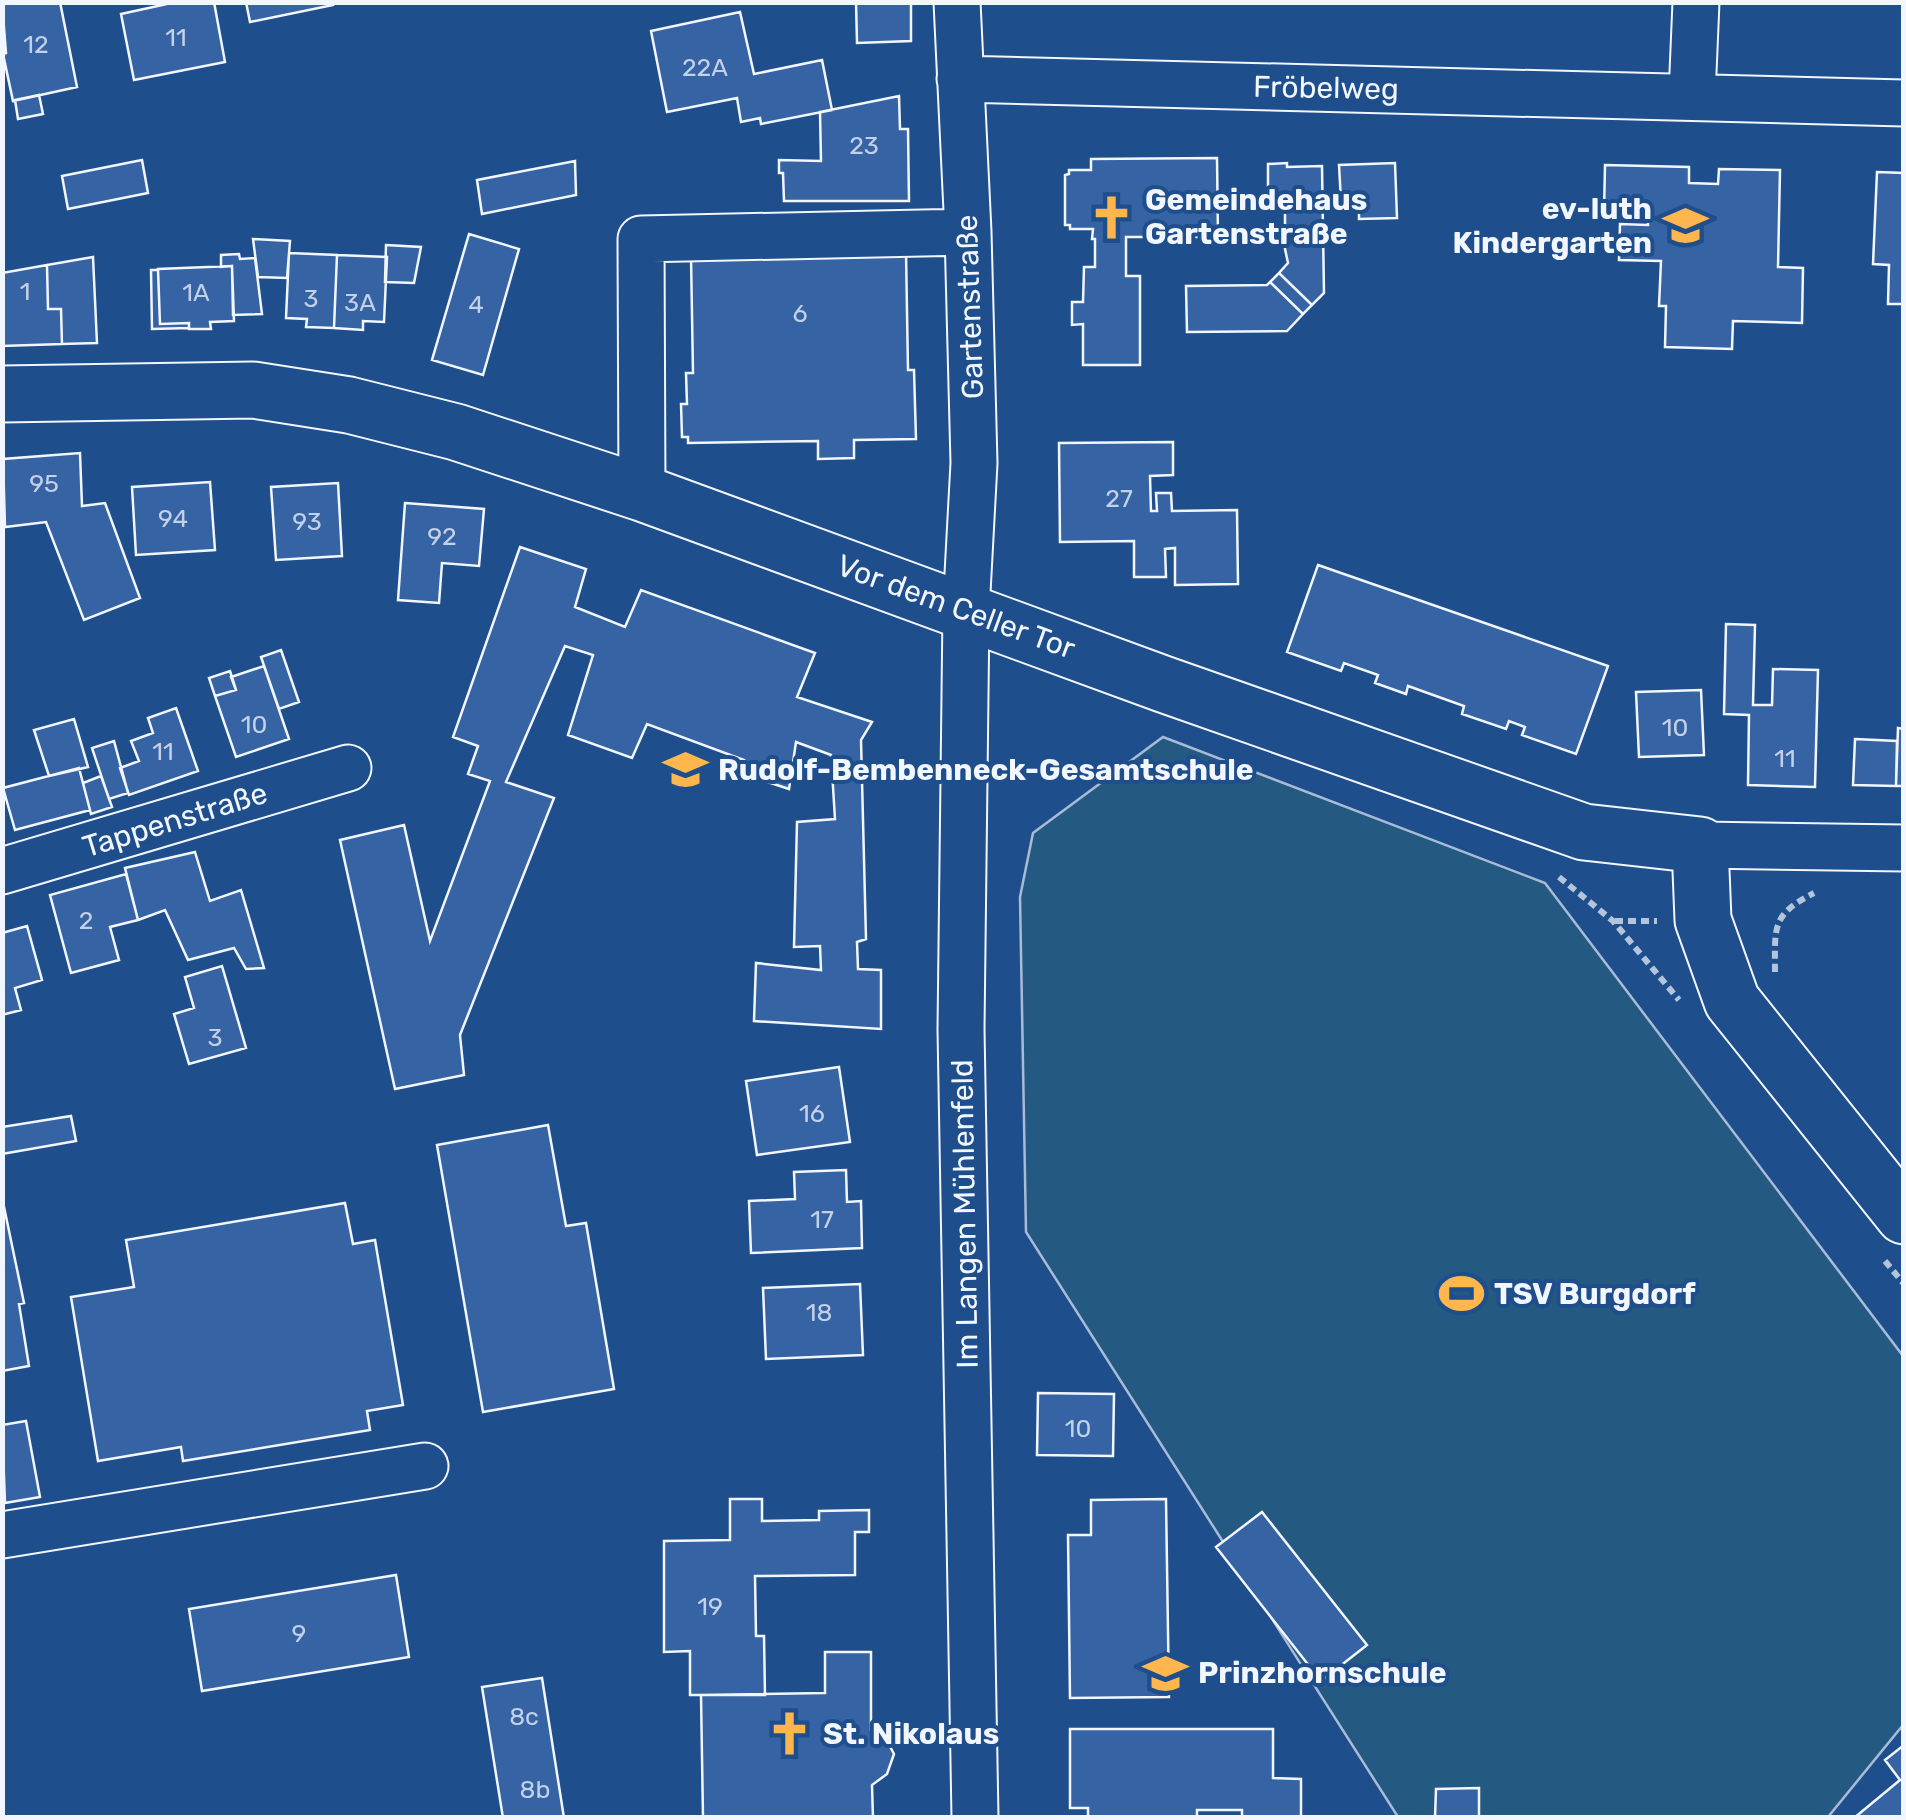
<svg xmlns="http://www.w3.org/2000/svg" width="1906" height="1820" viewBox="0 0 1906 1820" font-family="Rubik,sans-serif">
<style>
.green{fill:#245a82;stroke:#a8bbd7;stroke-width:2.5}
.building{fill:#3563a3;stroke:#f2f6ff;stroke-width:2.5}
.lines{fill:none;stroke-linecap:round;stroke-linejoin:round}
.minor-casing{stroke:#f2f6ff;stroke-width:49}
.major-casing{stroke:#f2f6ff;stroke-width:59}
.path{stroke:#b3c4dc;stroke-width:6;stroke-dasharray:8 5;stroke-linecap:butt}
.minor{stroke:#1f4e8c;stroke-width:45}
.major{stroke:#1f4e8c;stroke-width:55}
.labels{text-anchor:middle;dominant-baseline:central;stroke-width:8;stroke-linejoin:round;paint-order:stroke}
.number-label{font-size:25px;fill:#c3d1e8}
.street-label{font-size:30px;fill:#f2f6ff;stroke:#1f4e8c}
.poi-label{font-size:30px;font-weight:bold;fill:#f2f6ff;stroke:#1f4e8c;text-anchor:start}
</style>
<rect width="100%" height="100%" fill="#1f4e8c"/>
<path class="green" d="M1163,737l382,146 358,473v369l-75,92h-430l-372,-585 -6,-335 13,-64z"/>
<path class="building" d="M2,2h58l17,85 -64,14 -10,-47 3,-1z
M176,2h38l11,60 -91,18 -13,-66z
M246,2h87v3l-83,17z
M856,2h55v39l-54,2z
M740,12l14,62 68,-14 10,50 -71,14 -1,-6 -19,4 -4,-24 -70,14 -16,-81z
M39,95l4,19 -25,5 -3,-19z
M899,96l1,33h8l1,72h-125l-1,-28h-4v-13l42,1 -1,-49z
M1217,158l1,79h-92v39h14v89h-57v-41l-11,1v-23h11l1,-35h11v-28h-3l1,-10h-23v-4h-5v-50l4,-1v-4h22v-11z
M142,160l6,33 -80,16 -6,-33z
M575,161l1,34 -94,19 -5,-34z
M1287,163v4l35,-1 2,127 -12,12 -33,-32 9,-10 -3,-14v-47h-11l-6,-6v-32z
M1395,163l2,55 -38,1v-18h-18l-2,-36z
M1605,165l84,2v16l29,1 1,-15 61,1 -2,97 25,1 -1,55 -69,-2 -1,28 -67,-2 1,-41h-7l2,-45 -42,-1 1,-36 28,1v-11l-44,-1z
M1877,172l27,1v131h-16l1,-39 -16,-1z
M469,234l50,15 -36,126 -51,-15z
M253,239l37,2 -3,37 -29,-1z
M386,245l35,2 -7,36 -29,-1z
M906,252l2,118h6l2,69 -62,1v18l-36,1v-18l-130,2v-6h-6l-1,-33h6l-1,-31h7l-2,-116z
M289,253l48,2 -3,73 -28,-1 1,-8 -21,-1z
M239,254l1,5 15,-1 7,56 -29,1 -1,-49 -11,1v-12z
M337,255l50,2 -3,65 -21,-1v9l-29,-2z
M93,257l4,86 -35,1 -1,-35h-13l-1,-44z
M47,265l1,44h13l1,35 -60,2v-73z
M232,266l2,55 -24,1 1,7h-22v-6l-29,1 -2,-55z
M151,270h7l2,54 29,-1v5l-37,1z
M1279,273l33,32 -9,9 -33,-32z
M1270,282l33,32 -16,17 -100,1 -1,-46 81,-1z
M1173,442v33l-23,1 1,35h6l-1,-18h15l1,18 65,-1 1,74 -63,1v-37l-10,1 1,28h-32v-36l-74,1 -1,-99z
M80,453l2,53 23,-3 35,95 -56,22 -38,-98 -41,5 -2,-68z
M210,482l5,68 -79,5 -4,-68z
M338,483l4,73 -66,4 -5,-73z
M405,503l79,6 -5,57 -37,-3 -3,40 -41,-3z
M520,547l66,22 -11,38 50,20 16,-37 174,63 -18,44 75,25 -11,18 5,199 -9,3 1,27 23,1v59l-127,-8 2,-58 65,7 -1,-24 -26,1 3,-125 38,-3 -4,-64 -35,-13 -7,47 -49,-16 4,-13 -97,-36 -15,34 -64,-23 25,-80 -28,-9 -59,136 48,16 -94,237 4,40 -69,14 -55,-249 64,-15 26,116 60,-160 -22,-7 10,-28 -25,-9z
M1318,565l290,101 -32,88 -54,-19 3,-8 -16,-6 -3,8 -44,-15 2,-8 -56,-20 -2,8 -31,-11 3,-8 -34,-12 -3,8 -54,-19z
M1726,624l29,1 -2,80h19l1,-36 45,1 -3,117 -67,-2 1,-70 -25,-1z
M281,650l18,52 -20,7 -18,-52z
M264,666l25,73 -53,18 -21,-61 21,-6 -5,-13z
M230,671l6,19 -21,6 -6,-18z
M1701,690l3,65 -65,2 -3,-65z
M176,708l22,63 -69,24 -9,-27 19,-7 -8,-20 22,-8 -5,-15z
M74,719l14,48 -39,9 -15,-46z
M1898,728l6,1v57h-8z
M1855,739l42,2 -1,45 -43,-1z
M114,741l14,52 -19,6 -17,-51z
M79,768l11,42 -75,20 -12,-42z
M101,776l11,31 -21,7 -8,-31z
M195,852l15,49 31,-11 23,78 -18,1 -12,-21 -46,12 -23,-50 -27,10 -13,-52z
M126,874l12,46 -28,7 9,33 -48,13 -21,-78z
M27,926l15,54 -27,8 6,22 -19,5v-82z
M222,966l24,82 -57,16 -15,-50 20,-6 -9,-31z
M839,1067l11,75 -93,13 -11,-74z
M71,1116l5,25 -74,13v-27z
M548,1125l18,101 20,-3 28,166 -131,23 -46,-267z
M846,1170l1,32 14,-1 1,47 -111,5 -2,-52 46,-2 -1,-27z
M3,1202l21,101 -5,1 10,62 -27,5z
M345,1203l8,41 22,-4 28,165 -36,6 3,19 -187,31 -2,-14 -83,14 -27,-164 63,-10 -8,-47z
M860,1284l3,71 -97,4 -3,-71z
M1038,1393l76,1 -1,62 -76,-1z
M26,1421l14,76 -35,6 -3,-78z
M730,1499h32v22l57,-1v-9l50,-1v22h-14v43l-100,1 1,60h8l1,59h-75v-44l-26,1v-111l66,-1z
M1166,1499l3,198 -99,1 -2,-163h23v-35z
M1262,1512l105,133 -46,36 -105,-134z
M396,1575l13,82 -207,34 -13,-82z
M825,1652h46v78l14,7 9,17 -7,20 -15,11 1,33h-170l-2,-123 124,-2z
M542,1678l22,140h-61l-21,-131z
M1070,1729h203v49l28,1v39h-59v-8h-45v8h-109v-10h-18z
M1904,1745v73h-50l46,-38 -15,-20z
M1479,1788v30h-44l1,-29z"/>
<g class="lines">
<defs>
<path id="minor" d="M957,2l11,230 6,231 -8,148 -5,418 14,789
M960,79l944,24
M1692,96l4,-94
M642,493l-1,-254 327,-7
M1700,845l204,3
M2,871l346,-103
M2,1535l423,-69"/>
<path id="major" d="M2,394l251,-4 96,15 107,27 186,61 521,191 421,148 116,13 3,75 29,81 172,215"/>
</defs>
<use href="#minor" class="minor-casing"/>
<use href="#major" class="major-casing"/>
<path class="path" d="M1559,877l54,44 66,79
M1615,921h42
M1775,972c0,-45 -4,-57 39,-79
M1885,1261l19,23"/>
<use href="#minor" class="minor"/>
<use href="#major" class="major"/>
</g>
<defs>
<symbol id="church-bare" viewBox="-9 -9 18 18"><path d="M-1.2-6h2.4v3.5h3.3v2.4h-3.3V6h-2.4V-.1h-3.3v-2.4h3.3Z" fill="#ffb74d" stroke="#1f4e8c" stroke-width="2.5" paint-order="stroke"/></symbol>
<symbol id="school-bare" viewBox="-9 -9 18 18"><path d="M0-5L7-2L0 1L-7-2ZM-4 1L0 2.5L4 1V4Q0 6-4 4Z" fill="#ffb74d" stroke="#1f4e8c" stroke-width="2.5" paint-order="stroke"/></symbol>
<symbol id="stadium-bare" viewBox="-9 -9 18 18"><path d="M0-5a6.5 5 0 1 0 0 10a6.5 5 0 1 0 0-10ZM-3.5-1.8h7v3.6h-7Z" fill="#ffb74d" stroke="#1f4e8c" stroke-width="2.5" paint-order="stroke"/></symbol>
</defs>
<g fill-rule="evenodd">
<use href="#church-bare" x="1080" y="186" width="63" height="63"/>
<use href="#school-bare" x="1654" y="194" width="63" height="63"/>
<use href="#school-bare" x="654" y="738" width="63" height="63"/>
<use href="#stadium-bare" x="1430" y="1262" width="63" height="63"/>
<use href="#school-bare" x="1134" y="1642" width="63" height="63"/>
<use href="#church-bare" x="758" y="1702" width="63" height="63"/>
</g>
<g class="labels">
<g class="number-label">
<text x="176" y="37">11</text>
<text x="36" y="44">12</text>
<text x="705" y="67">22A</text>
<text x="864" y="145">23</text>
<text x="25" y="291">1</text>
<text x="196" y="292">1A</text>
<text x="311" y="298">3</text>
<text x="360" y="302">3A</text>
<text x="476" y="304">4</text>
<text x="800" y="313">6</text>
<text x="44" y="483">95</text>
<text x="1119" y="498">27</text>
<text x="173" y="518">94</text>
<text x="307" y="521">93</text>
<text x="442" y="536">92</text>
<text x="254" y="724">10</text>
<text x="1675" y="727">10</text>
<text x="163" y="751">11</text>
<text x="1785" y="758">11</text>
<text x="86" y="920">2</text>
<text x="215" y="1037">3</text>
<text x="812" y="1113">16</text>
<text x="822" y="1219">17</text>
<text x="819" y="1312">18</text>
<text x="1078" y="1428">10</text>
<text x="710" y="1606">19</text>
<text x="299" y="1633">9</text>
<text x="524" y="1716">8c</text>
<text x="535" y="1789">8b</text>
</g>
<g class="street-label">
<text transform="translate(1326 88) rotate(1)">Fröbelweg</text>
<text transform="translate(970 307) rotate(-92)">Gartenstraße</text>
<text transform="translate(956 607) rotate(20)">Vor dem Celler Tor</text>
<text transform="translate(175 820) rotate(-17)">Tappenstraße</text>
<text transform="translate(965 1214) rotate(-91)">Im Langen Mühlenfeld</text>
</g>
<g class="poi-label">
<text x="1145" y="200">Gemeindehaus<tspan x="1145" dy="34">Gartenstraße</tspan></text>
<text x="1652" y="209" text-anchor="end">ev-luth<tspan x="1652" dy="34">Kindergarten</tspan></text>
<text x="718" y="770">Rudolf-Bembenneck-Gesamtschule</text>
<text x="1494" y="1294">TSV Burgdorf</text>
<text x="1198" y="1673">Prinzhornschule</text>
<text x="823" y="1734">St. Nikolaus</text>
</g>
</g>
<rect width="1906" height="1820" fill="none" stroke="#f2f6ff" stroke-width="10"/>
</svg>
